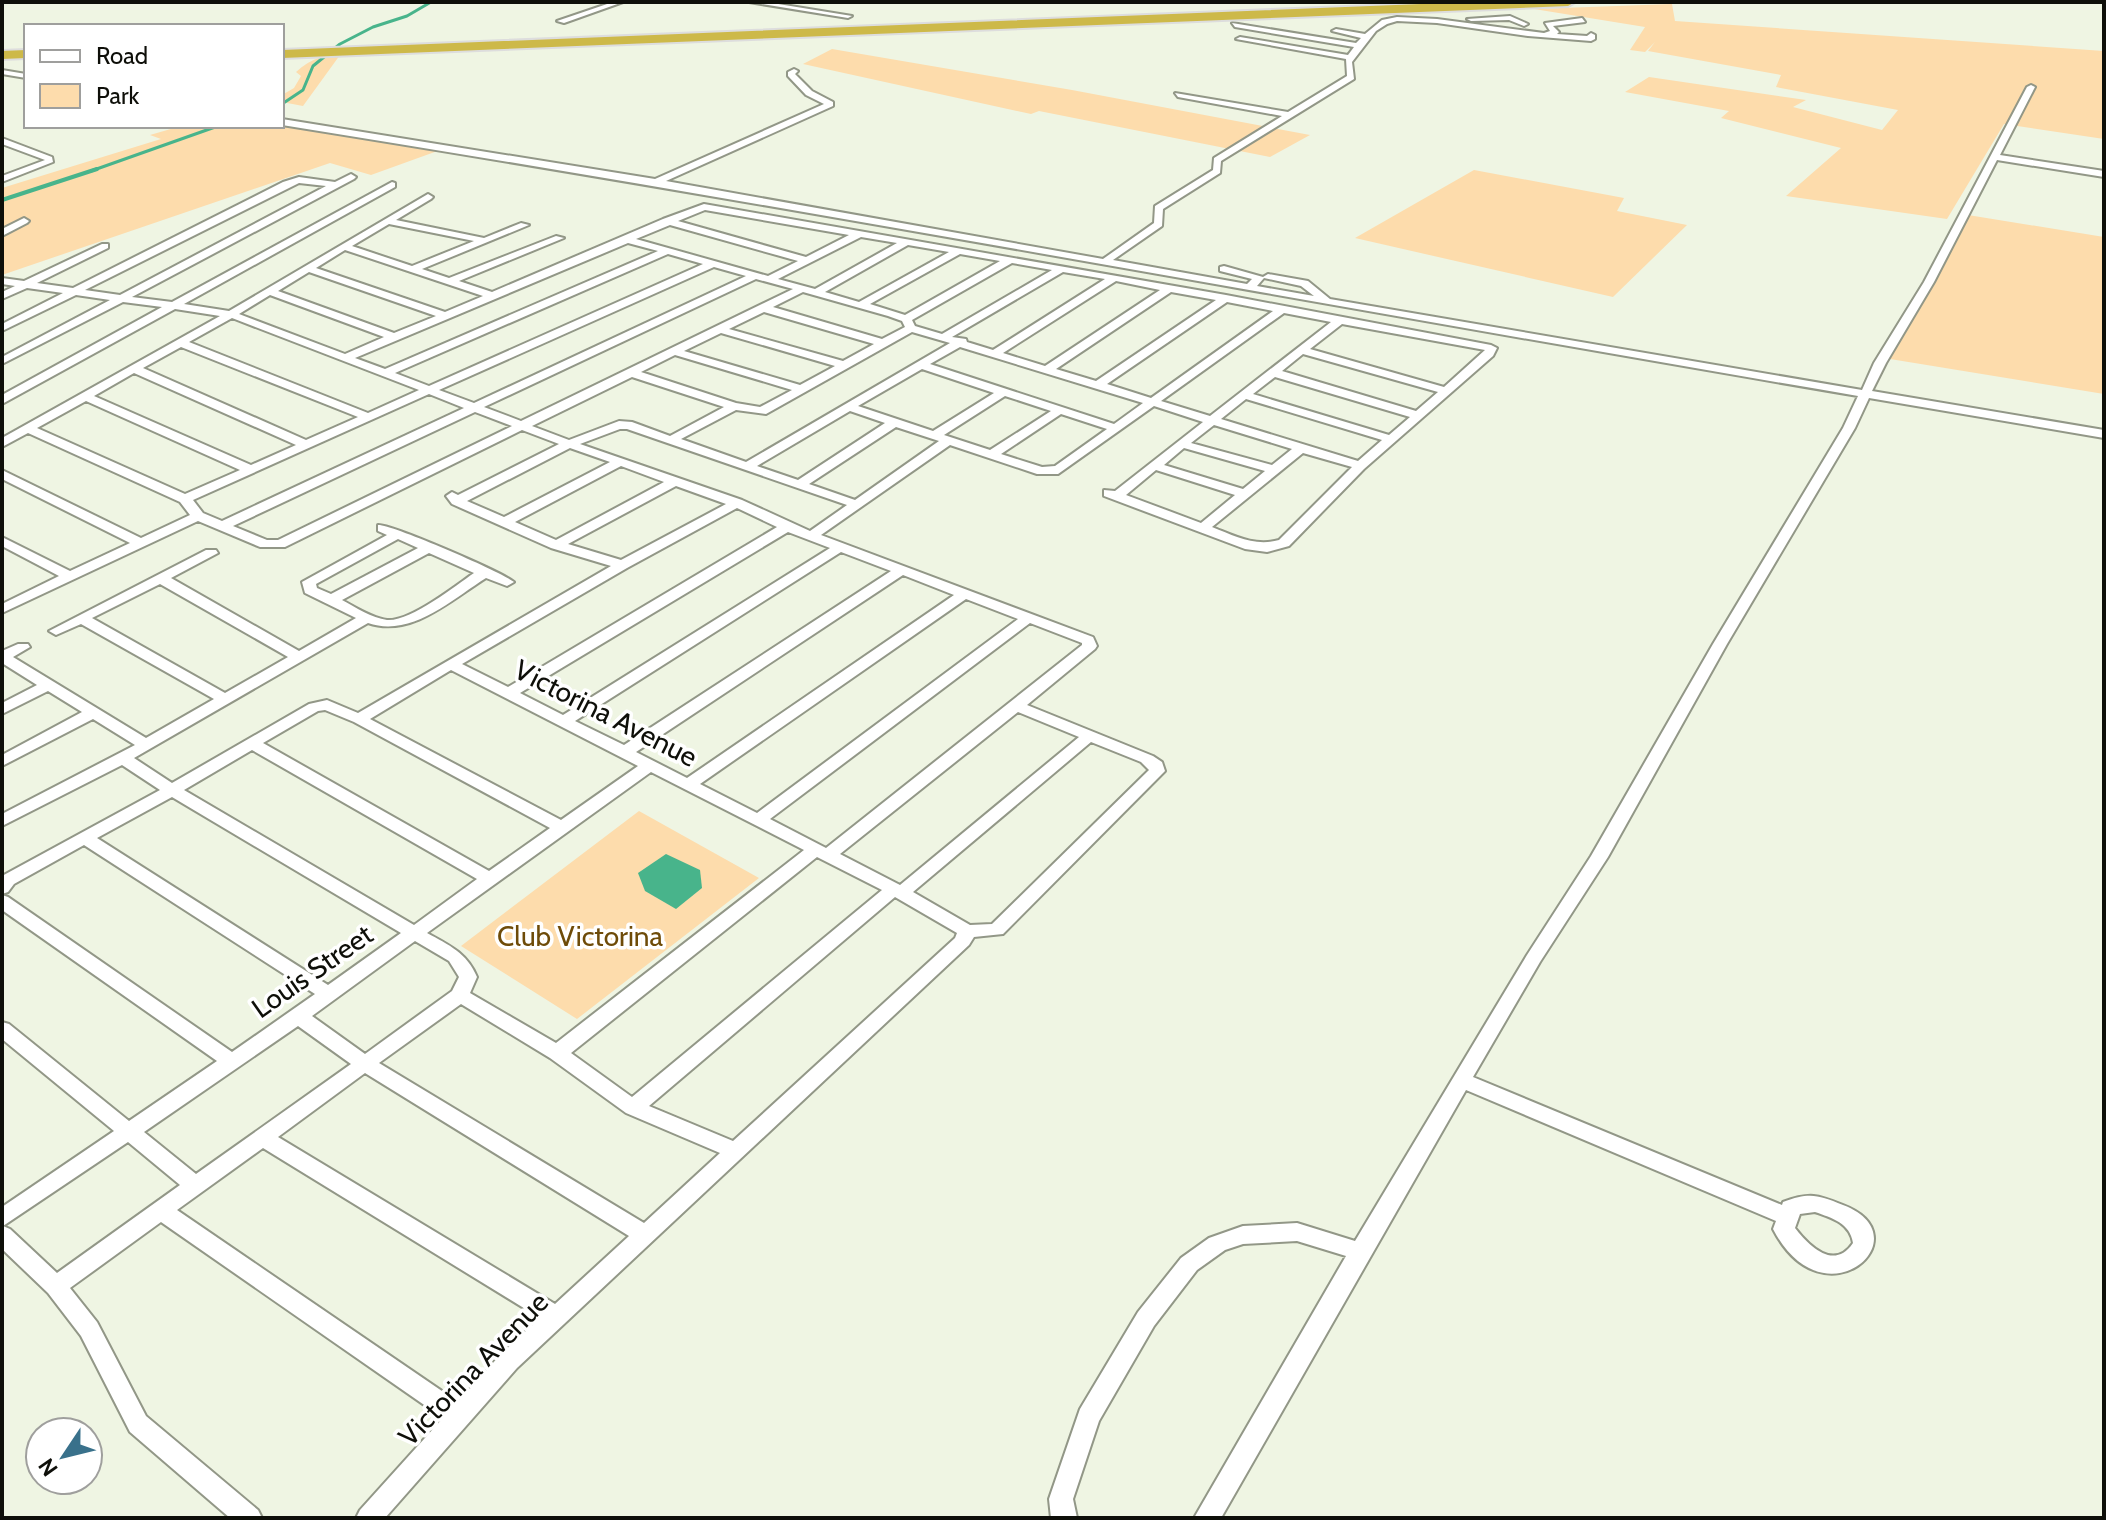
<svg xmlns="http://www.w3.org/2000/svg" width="2106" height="1520" viewBox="0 0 2106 1520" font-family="Cabin,sans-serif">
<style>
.green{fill:#fddcac}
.water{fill:#48b48b}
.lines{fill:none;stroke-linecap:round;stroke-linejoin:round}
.stream-far1{stroke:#48b48b;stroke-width:3}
.stream{stroke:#48b48b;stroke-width:4}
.minor-casing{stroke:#929787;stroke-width:4}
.motorway-casing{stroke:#ddd;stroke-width:4}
.minor{fill:#fff;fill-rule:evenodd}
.motorway{fill:#cdb949;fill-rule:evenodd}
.labels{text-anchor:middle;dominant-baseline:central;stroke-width:7;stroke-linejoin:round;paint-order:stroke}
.street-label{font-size:28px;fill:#0e0f09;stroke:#fff}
.park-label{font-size:28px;fill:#6e4b08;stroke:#fff}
</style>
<rect width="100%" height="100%" fill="#eff5e3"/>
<path class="green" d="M1672,4l3,17 429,30v88l-100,-15 -57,95 -161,-23 55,-48 -120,-30 8,-7 -104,-19 24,-15 157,23 -13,7 89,23 16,-20 -122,-23 5,-12 -133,-24 7,-9 -10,10 -15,-2 15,-23 -111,-18z
M832,49l240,41 238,45 -40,22 -231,-46 -8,3 -228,-50z
M340,55l-37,51 -21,-4v-7l12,-7 7,-12 -5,-4c15,-13 24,-16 44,-17z
M282,122l161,27 -72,26 -41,-12 -328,112v-87l159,-49 -11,-4 31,-9h101z
M1474,170l150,28 -7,13 70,14 -74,72 -258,-59z
M1968,215l136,22v157l-214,-35z
M639,811l120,67 -182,141 -116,-73z"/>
<path class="water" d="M666,854l34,16 2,18 -26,21 -31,-18 -7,-18z"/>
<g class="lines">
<path class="stream-far1" d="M282,104l21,-14 10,-24 27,-22 33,-17 34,-11 24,-14
M91,171l127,-45"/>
<path class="stream" d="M2,200l95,-31"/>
<defs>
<path id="minor" d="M613,2h10l-59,21 -7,-2z
M749,2h17l86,14 -4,2z
M1510,16l18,8 -4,2 -15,-6 -38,1 -4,-2z
M1397,17l40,2 107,14 6,-2 -5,-8 37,-5 3,4 -32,4 6,6 -2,2 30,2 4,-3 4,2v4l-4,2 -63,-5 -91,-13 -40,-2 -10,3 -11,7 -24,31 2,17 -133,82 -1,12 -57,36 -1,17 -49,34 134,24 5,-5 -32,-8v-4l4,-1 39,11 5,-3 40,7 22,18 532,91 12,-27 50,-81 103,-195 4,-2 4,2 -35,68 104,16v6l-107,-17 -63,122 -48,81 -14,28 232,39v8l-235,-40 -14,30 -128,216 -119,213 -68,105 -67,115 309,128 1,-3c27,-10 35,-7 60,3 82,31 -19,123 -70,24l3,-8 -310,-131 -245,428h-27l152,-262 -49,-15 -54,3 -18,6 -28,20 -43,56 -55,95 -26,78 4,19h-26l-2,-19 31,-90 58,-97 43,-54 28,-20 34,-12 54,-3 58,18 172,-286 64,-99 122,-212 130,-216 15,-32c-525,-89 -1049,-187 -1576,-271v-6l373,60 169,-75 -18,-9 -18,-19v-4l6,-3 4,2 -3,3 17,17 21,11v4l-167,75 437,78 51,-36 1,-17 58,-36 1,-12 68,-42 -104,-19 -3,-4 113,19 59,-36 -1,-17 -110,-20 4,-2 108,18 6,-8 -119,-20 -3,-4 124,20 5,-5 -29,-7 4,-2 29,5 17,-14zM1264,278l37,8 13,10 -57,-10zM1815,1212c17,6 35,11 38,31 -19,28 -44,3 -58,-15l5,-14z
M2,70l24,4v4l-24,-4z
M2,138l50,19 1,5 -51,20v-6l43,-16 -43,-16z
M351,174l5,3 -2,2 -222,118 40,5 220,-120 3,1v4l-211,117 45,7 199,-117 5,3 -2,2 -35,21 88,18 37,-15 8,2 -107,44 27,9 107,-42 8,2 -105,43 33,11 171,-73 41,-15 522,91 265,50 6,3 -4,8 -129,113 -75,77 -22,6 -22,-3 -141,-53v-6l11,1 88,-69 -49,-16 -96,68h-21l-87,-29 -129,90 272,102 4,9 -2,3 -68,56 126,51 9,6 3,9 -162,163 -29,3 -5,8 -452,423 -132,150h-29l4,-8 83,-92 -282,-196 -91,66 27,34 49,94 112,94 4,8h-32l-100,-86 -49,-96 -33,-43 -46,-44v-42l112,-76 -112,-92v-17l7,2 120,97 88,-60 -215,-151v-15l6,2 224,155 83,-58 -231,-149 -70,39 -6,8 -6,2v-18l158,-86 -38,-25 -120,61v-12l133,-69 -42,-26 -91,47v-11l80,-43 -34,-21 -46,23v-11l35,-18 -35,-22v-12l16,-7h10l2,3 -17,10 133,81 68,-39 -133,-75 -25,11 -7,-4 157,-81h10l2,3 -47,25 128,73 57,-33 -51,-25 -3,-11 85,-47 -9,-4v-6c13,-1 124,47 136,57l-7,4 -21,-8c-35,22 -75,60 -118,45l-234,135 38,25 137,-79 18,-4 31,13 253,-147 -60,-18 -99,-44 -6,-8 6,-4 6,3 101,-51 -37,-14 -237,117h-25l-62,-26 -196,92v-9l57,-28 -57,-30v-9l68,34 60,-28 -128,-64v-9l139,68 49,-23 -10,-13 -152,-69 -26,14v-9l218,-122 -45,-7 -173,95v-9l160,-88 -39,-5 -121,62v-7l108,-57 -34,-5 -74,36v-7l61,-31 -36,-5 -25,11v-7l13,-6 -13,-2v-6l22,3 78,-37h6v4l-71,35 36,5 210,-106 16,-5 36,5zM299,183l27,3 -206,109 -35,-5zM705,210l144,25 -43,22 -128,-36zM389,224l85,17 -62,25 -60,-20zM670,225l128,36 -30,15 -132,-37zM861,237l36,6 -82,46 -37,-10zM628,243l30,8 -273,118 -30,-11zM908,245l41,7 -90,50 -34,-10zM345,250l138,46 -38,16 -129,-44zM668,254l35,10 -274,122 -34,-13zM960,254l40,7 -95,54 -35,-11zM1012,263l40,7 -110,64 -27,-8 -3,-6zM714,267l32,9 -272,127 -35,-13zM309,272l127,44 -42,17 -116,-42zM1063,272l42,7 -112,71 -26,-8 -1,-3 -14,-2zM756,279l37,10 -272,132 -37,-14zM1116,281l44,9 -115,76 -42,-13zM803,292l85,24 14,5 3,6 -23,12 -109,-32zM1171,292l45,8 -120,81 -40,-12zM270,295l114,42 -39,17 -106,-40zM1227,302l46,9 -122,87 -44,-14zM764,312l110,32 -31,17 -114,-32zM1284,313l47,9 -121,94 -49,-15zM232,318l187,72 -51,23 -179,-71zM1342,324l143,26 -41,37 -134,-38zM912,332l38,11 -204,119 -65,-23 55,-29 30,4zM721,333l114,33 -35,19 -116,-34zM181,347l177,70 -52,23 -163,-72zM960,347l183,56 -29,21 -184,-60zM1303,354l135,38 -22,19 -134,-40zM675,355l117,35 -32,17 -24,-4 -95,-31zM922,369l72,24 -61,38 -75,-25zM134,373l162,72 -45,20 -157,-69zM632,377l92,30 -54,29 -38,-14 -13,-1 -50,19 -37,-14zM1275,377l135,40 -21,18 -136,-41zM429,394l35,14 -242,113 -19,-8 -10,-13zM1005,396l46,15 -61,39 -46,-15zM1246,399l136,41 -24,21 -137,-42zM86,401l154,69 -55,24 -148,-66zM850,411l35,12 -87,57 -41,-14zM475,412l37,14 -234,114h-11l-34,-14zM1061,414l46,15 -52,37 -13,1 -41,-13zM1214,425l78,24 -20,16 -81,-22zM896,427l43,14 -84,59 -46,-16zM620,429h7l220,76 -37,26 -68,-31 -162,-56zM570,448l40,14 -106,55 -37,-16zM1184,448l81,23 -22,18 -79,-24zM1303,453l49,14 -73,73c-24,7 -44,-4 -67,-13zM621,466l43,16 -108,58 -41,-18zM1156,470l79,25 -34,28 -75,-28zM676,486l50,18 -105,56 -53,-16zM737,508l40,19 -269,160 -46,-23 165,-96zM788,532l42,16 -267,167 -43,-22zM398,539l20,9 -87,46 -14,-6 -1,-4zM841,552l50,19 -267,174 -49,-24zM429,553l45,20c-19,13 -64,49 -87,47 -15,-2 -32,-13 -45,-20zM903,575l51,20 -267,183 -51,-26zM160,584l128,73 -63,36 -133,-75zM966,599l52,20 -261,194 -57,-29zM1030,623l52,20v2l-256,203 -56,-29zM451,670l187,96 -77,54 -191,-101zM325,710l29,12 196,106 -61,43 -226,-128 55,-32zM1018,712l61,25 -179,148 -60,-31zM1091,742l50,20 8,8 -157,154 -22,1 -57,-33zM252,750l225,129 -63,46 -230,-135zM651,772l153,78 -248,193 -86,-50 7,-16c-10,-24 -28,-32 -50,-44zM172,797l229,136 -73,52 -231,-147zM817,857l65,33 -250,207 -61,-44zM895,897l62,36 -2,5 -222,203 -84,-35zM415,941l34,20 10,16 -7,14 -87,63 -53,-38zM461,1004l89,54 76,55 94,40 -76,70 -265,-160zM298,1026l53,38 -155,110 -52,-42zM365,1073l264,163 -74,68 -277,-167zM128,1142l52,43 -123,88 -47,-44 -7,-3zM263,1148l277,170 -39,36 -43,48 -281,-192z
M24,218l5,3 -2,2 -25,13v-7z"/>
<path id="motorway" d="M1471,2h104l-7,4 -1286,52v-8z
M26,50v8l-24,1v-8z"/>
</defs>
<use href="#minor" class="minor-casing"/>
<use href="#motorway" class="motorway-casing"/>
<use href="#minor" class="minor"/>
<use href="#motorway" class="motorway"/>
</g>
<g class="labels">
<g class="street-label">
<text transform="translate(606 713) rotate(27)">Victorina Avenue</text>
<text transform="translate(312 971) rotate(-35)">Louis Street</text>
<text transform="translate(473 1369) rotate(-46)">Victorina Avenue</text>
</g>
<g class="park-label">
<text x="580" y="936">Club Victorina</text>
</g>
</g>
<rect width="2106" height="1520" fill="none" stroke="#0e0f09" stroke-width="8"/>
<rect x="24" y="24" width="260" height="104" fill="#ffffff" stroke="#9f9f9d" stroke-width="2"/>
<rect x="40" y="50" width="40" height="12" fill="#ffffff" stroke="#9f9f9d" stroke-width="2"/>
<text x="96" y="64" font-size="24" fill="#0e0f09">Road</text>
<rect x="40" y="84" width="40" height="24" fill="#fddcac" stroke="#9f9f9d" stroke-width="2"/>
<text x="96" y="104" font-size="24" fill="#0e0f09">Park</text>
<g transform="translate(64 1456) rotate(235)"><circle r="38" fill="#ffffff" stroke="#9f9f9d" stroke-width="2"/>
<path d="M0-6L14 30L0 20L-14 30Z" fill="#39718b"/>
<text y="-12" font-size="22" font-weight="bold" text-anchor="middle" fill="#0e0f09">N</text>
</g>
</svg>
